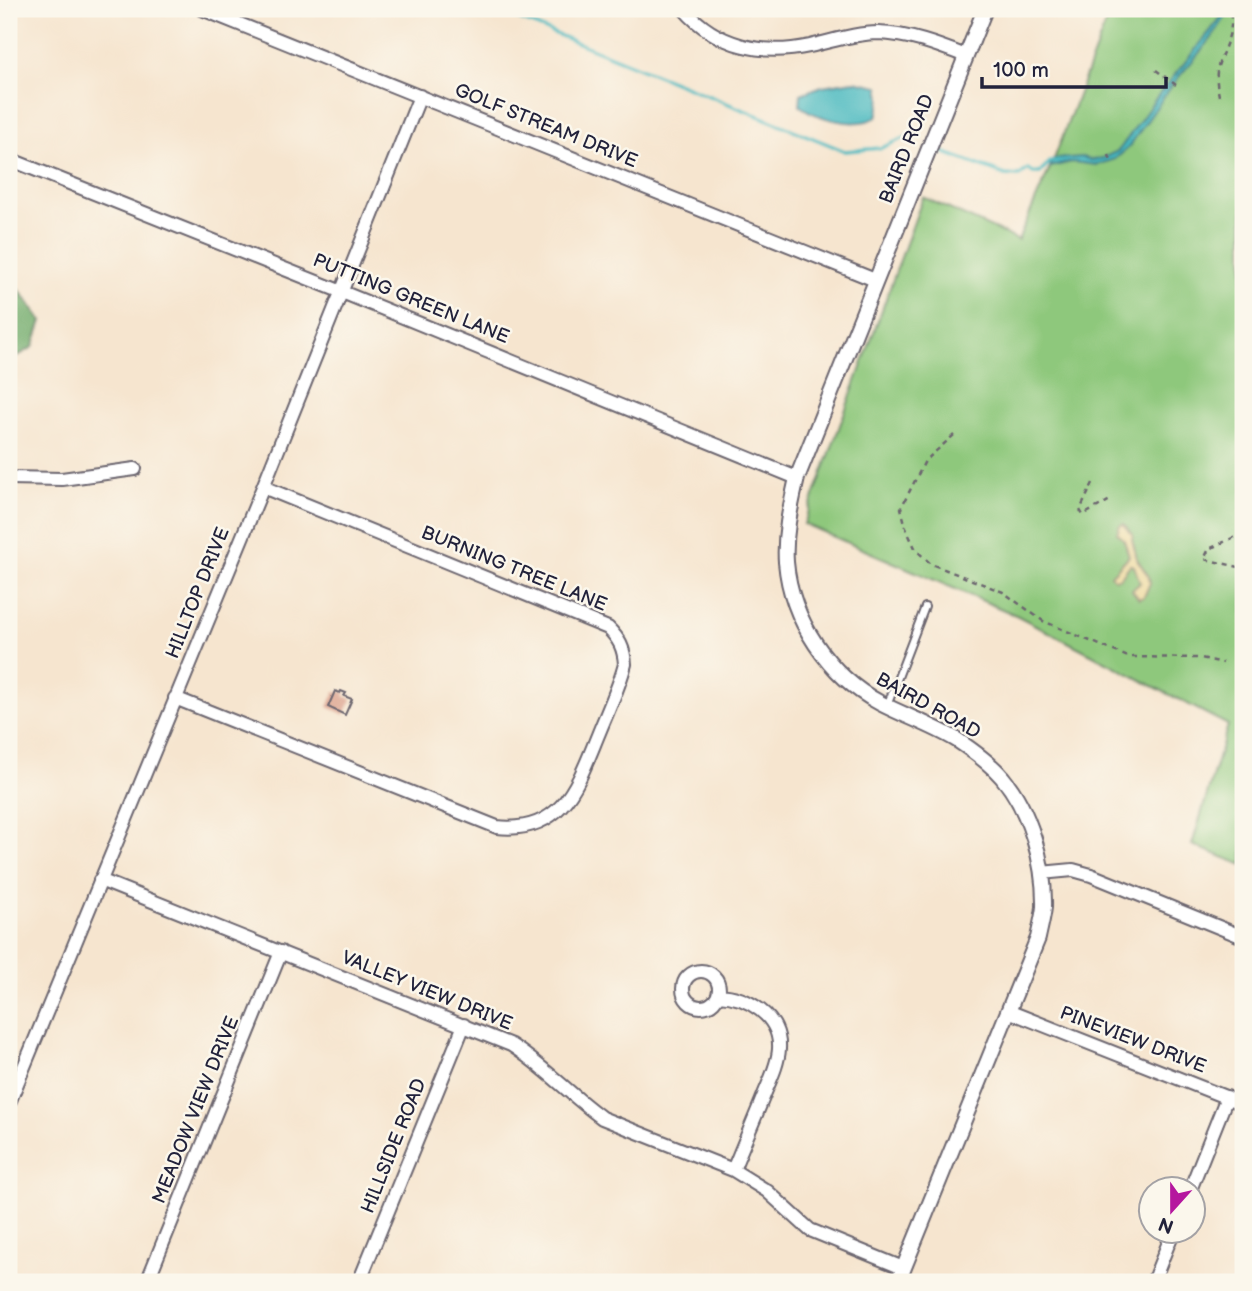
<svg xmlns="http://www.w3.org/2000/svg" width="1252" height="1291" viewBox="0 0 1252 1291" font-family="'Balsamiq Sans',sans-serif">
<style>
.green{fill:#8ec87c;stroke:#58755c;stroke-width:2}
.forest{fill:#72ac6c;stroke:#4a6754;stroke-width:2}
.sand{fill:#eeda9e;stroke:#887e6c;stroke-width:2}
.water{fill:#4ab9c0;stroke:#366e7e;stroke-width:2}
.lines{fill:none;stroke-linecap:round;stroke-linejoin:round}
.stream{stroke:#4ab9c0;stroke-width:3.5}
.building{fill:#dca18c}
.service-casing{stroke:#6c666f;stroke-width:10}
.minor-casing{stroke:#6c666f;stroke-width:16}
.tertiary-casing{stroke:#6c666f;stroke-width:18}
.path{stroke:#6c666f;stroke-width:2.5;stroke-dasharray:5 5;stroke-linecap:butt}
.service{stroke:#fff;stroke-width:6}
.minor{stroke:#fff;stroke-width:12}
.tertiary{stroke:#fff;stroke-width:14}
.labels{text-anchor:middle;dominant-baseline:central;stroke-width:5;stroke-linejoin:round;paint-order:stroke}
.street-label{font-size:19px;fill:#22223b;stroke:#fbf7ec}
</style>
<rect width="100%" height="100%" fill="#fbf7ec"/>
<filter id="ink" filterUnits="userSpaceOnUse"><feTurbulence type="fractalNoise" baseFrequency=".0143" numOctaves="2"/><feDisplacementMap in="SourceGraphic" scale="14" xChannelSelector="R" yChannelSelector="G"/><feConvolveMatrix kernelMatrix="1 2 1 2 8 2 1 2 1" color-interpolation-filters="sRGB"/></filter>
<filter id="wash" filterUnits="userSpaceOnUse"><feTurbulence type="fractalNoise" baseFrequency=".00686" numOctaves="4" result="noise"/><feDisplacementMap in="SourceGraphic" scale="28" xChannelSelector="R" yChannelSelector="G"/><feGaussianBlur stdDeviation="1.57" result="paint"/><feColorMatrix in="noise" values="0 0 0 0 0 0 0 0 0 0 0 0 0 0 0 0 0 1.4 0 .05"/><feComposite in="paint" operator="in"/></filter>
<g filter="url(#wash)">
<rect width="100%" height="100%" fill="#f6e5cf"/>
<path class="green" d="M1111,9h132v856l-51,-20 36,-120 -210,-109 -214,-92 119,-327 95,43 36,-81z"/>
<path class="forest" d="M9,282l12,10 21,29 -9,26 -24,14z"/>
<path class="sand" d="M1124,524l9,11 -1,4 5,20 12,18 1,6 -6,14 -5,2 -7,-9 8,-7 -6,-17 -4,-1 -10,13 -6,1 -3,-4 18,-19 -5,-16 -7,-7 3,-8z"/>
<path class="water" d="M1228,9h8l-11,9 -14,21 -39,46 -44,63 -13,11 -18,6 -25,-3 -22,5 4,-8 29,-2 8,3 12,-2 15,-7 4,-5 35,-49z
M854,81l25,5 2,12 -4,19c-21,12 -58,2 -77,-11l1,-12 21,-8z"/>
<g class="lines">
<path class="stream" d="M494,9l351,142 36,-3 26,-11
M940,151l65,24 14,1 9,-7 5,4h7l10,-11h5"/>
</g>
<g id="blocks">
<path class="building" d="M335,691l5,2 1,-2 5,2 -2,3 8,3 -7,16 -17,-8z"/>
</g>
</g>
<g filter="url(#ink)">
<use href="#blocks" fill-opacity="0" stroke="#6c666f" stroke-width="2"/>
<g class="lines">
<defs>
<path id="service" d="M887,706l38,-99"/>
<path id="minor" d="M202,9l673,271
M684,9c33,38 79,47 126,37 23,-5 45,-13 68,-13 31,1 60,12 88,23
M9,159l333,133 455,186
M9,478l53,1 73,-10
M175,698l322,129c65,7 80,-41 101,-92 9,-23 21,-47 27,-71 -1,-16 -6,-25 -17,-36l-345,-141
M1041,873l32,-3 18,5 152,62
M100,880l411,165c33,21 59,50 91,73l131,52 34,21 43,39 93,38
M683 989a18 18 0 1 1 36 0a18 18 0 1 1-36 0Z
M718,995c29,1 63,21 61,54 -1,16 -9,31 -15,46 -10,25 -21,50 -31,75
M1008,1011l235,93
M9,1103l254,-616 157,-391
M1190,1190l37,-93
M147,1282l134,-330
M359,1282l105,-257
M1153,1282l20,-50"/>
<path id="tertiary" d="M898,1282l140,-344c2,-10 5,-21 6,-31 1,-43 -14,-97 -42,-130 -12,-14 -30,-27 -45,-37 -25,-15 -52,-24 -77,-37 -51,-27 -89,-83 -94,-141 -2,-29 5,-57 11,-84l188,-469"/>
</defs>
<use href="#service" class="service-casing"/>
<use href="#minor" class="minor-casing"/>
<use href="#tertiary" class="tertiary-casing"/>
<path class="path" d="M1156,70l24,18
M1219,96c-2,-11 -4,-22 0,-33 6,-18 17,-36 10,-54
M1109,155l2,6
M954,435l-29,26 -24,47 6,23 9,19 15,14 72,28 40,29 85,36 73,1 22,5
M1093,483l-13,27 3,5 29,-16
M1243,533l-34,16 -5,10 39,9"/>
<use href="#service" class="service"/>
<use href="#minor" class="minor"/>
<use href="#tertiary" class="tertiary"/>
</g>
</g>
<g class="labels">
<g class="street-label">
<text transform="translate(546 126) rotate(22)">GOLF STREAM DRIVE</text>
<text transform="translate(907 149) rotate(-68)">BAIRD ROAD</text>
<text transform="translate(411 299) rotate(22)">PUTTING GREEN LANE</text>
<text transform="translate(514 569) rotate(22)">BURNING TREE LANE</text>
<text transform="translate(198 593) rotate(-68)">HILLTOP DRIVE</text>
<text transform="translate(928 706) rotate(29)">BAIRD ROAD</text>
<text transform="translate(427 991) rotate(22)">VALLEY VIEW DRIVE</text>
<text transform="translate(1133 1040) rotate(21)">PINEVIEW DRIVE</text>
<text transform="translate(196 1110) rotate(-68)">MEADOW VIEW DRIVE</text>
<text transform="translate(394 1146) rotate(-68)">HILLSIDE ROAD</text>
</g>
</g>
<rect width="1252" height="1291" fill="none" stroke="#fbf7ec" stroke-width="35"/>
<g transform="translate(1172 1210) rotate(201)"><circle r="33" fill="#fbf7ec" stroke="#a4a2a5" stroke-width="2"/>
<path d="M0-5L12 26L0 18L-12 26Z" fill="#b5179e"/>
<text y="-10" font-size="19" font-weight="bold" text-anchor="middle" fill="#22223b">N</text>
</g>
<path d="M982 77v10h184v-10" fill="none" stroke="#22223b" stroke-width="3.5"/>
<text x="993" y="77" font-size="21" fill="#22223b" stroke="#fbf7ec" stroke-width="5" paint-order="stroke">100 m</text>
</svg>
